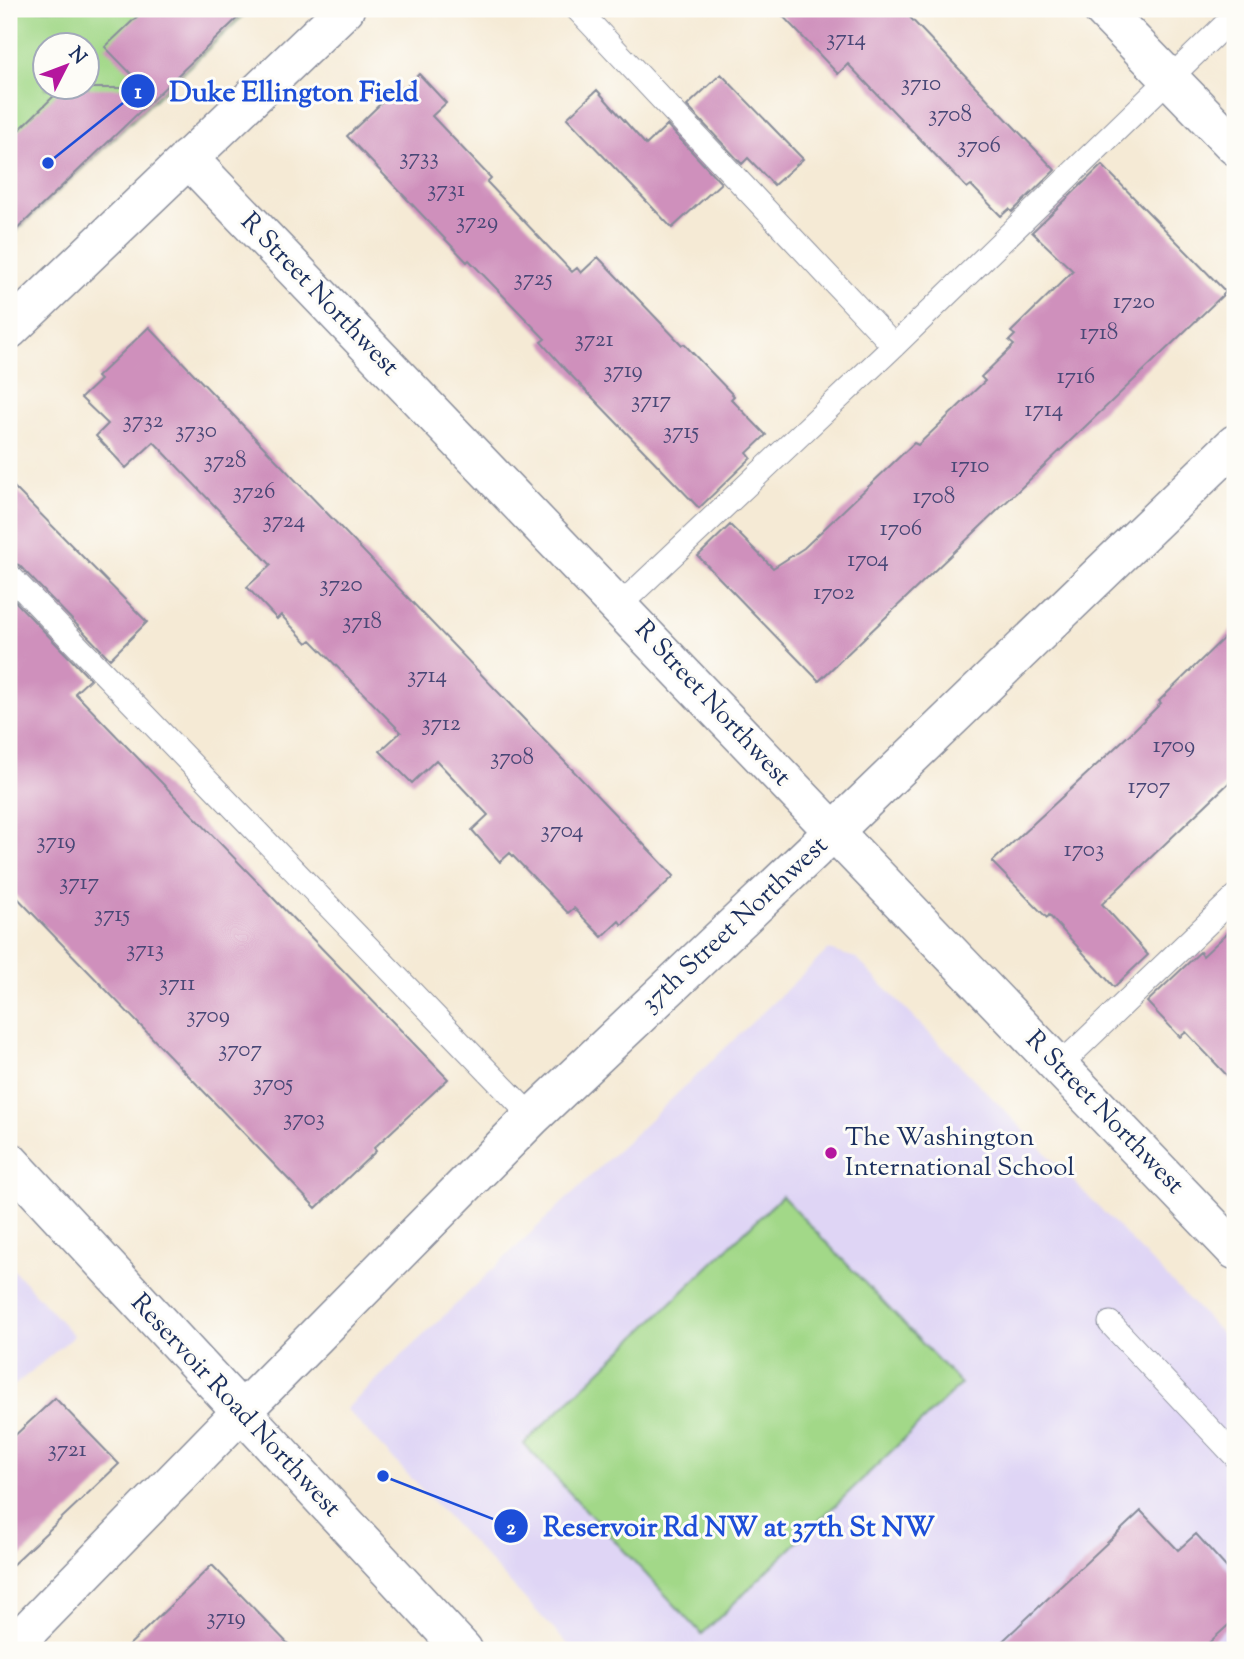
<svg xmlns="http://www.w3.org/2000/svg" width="1244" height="1659" viewBox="0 0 1244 1659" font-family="'Sorts Mill Goudy',serif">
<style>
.built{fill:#dfd5f5}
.green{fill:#a2d888;stroke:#5e8473;stroke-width:2;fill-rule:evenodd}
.building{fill:#cf90bc}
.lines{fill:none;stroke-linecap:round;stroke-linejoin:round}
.lane-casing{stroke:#888c9a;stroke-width:25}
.street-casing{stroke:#888c9a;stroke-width:41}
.secondary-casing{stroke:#888c9a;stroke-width:41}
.lane{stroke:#fff;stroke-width:23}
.street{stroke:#fff;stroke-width:38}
.secondary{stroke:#fff;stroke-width:38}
.poi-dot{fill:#b5179e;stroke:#fdfcf7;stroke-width:2.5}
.labels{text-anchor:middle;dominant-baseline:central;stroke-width:6;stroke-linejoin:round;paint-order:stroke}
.number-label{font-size:23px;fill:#484776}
.street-label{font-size:26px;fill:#1b2f5e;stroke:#fdfcf7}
.poi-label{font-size:26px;fill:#1b2f5e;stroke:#fdfcf7;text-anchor:start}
.leader{fill:none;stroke:#1d4ed8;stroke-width:2.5}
.callout-dot{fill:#1d4ed8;stroke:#fdfcf7;stroke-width:2.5}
.mark-label{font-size:21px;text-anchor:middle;font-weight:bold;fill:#fff}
.callout-label{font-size:28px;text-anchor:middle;font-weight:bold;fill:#1d4ed8;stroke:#fdfcf7;stroke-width:6;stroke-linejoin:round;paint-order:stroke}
</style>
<rect width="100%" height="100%" fill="#fdfcf7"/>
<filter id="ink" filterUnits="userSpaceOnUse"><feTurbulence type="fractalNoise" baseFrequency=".0143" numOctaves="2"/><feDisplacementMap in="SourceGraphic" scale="14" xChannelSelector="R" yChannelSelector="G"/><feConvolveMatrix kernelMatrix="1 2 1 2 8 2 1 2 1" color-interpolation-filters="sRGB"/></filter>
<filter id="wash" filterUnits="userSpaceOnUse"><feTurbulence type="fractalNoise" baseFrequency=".00686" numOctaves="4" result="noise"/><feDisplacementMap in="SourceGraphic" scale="28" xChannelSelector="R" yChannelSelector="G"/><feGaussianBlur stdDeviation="1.57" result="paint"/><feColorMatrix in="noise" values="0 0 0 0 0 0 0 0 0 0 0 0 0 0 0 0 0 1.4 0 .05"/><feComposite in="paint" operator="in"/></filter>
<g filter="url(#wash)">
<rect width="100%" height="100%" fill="#f5ead5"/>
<path class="built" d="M828,950l28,8 379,389v303h-662l-227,-241z
M9,1265l65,71 -65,54z"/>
<path class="green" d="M9,9h241l-241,229zM46,46h42v42h-42z
M782,1196l179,188 -259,250 -178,-190z"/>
<g id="blocks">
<path class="building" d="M145,9h102l-238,228v-97l53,-52h83l-40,-41z
M776,9h126l153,161 -43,42 -3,-3 -8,7 -30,-31 -4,3 -119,-124 -10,10z
M419,74l27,29 -14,13 59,62 -4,4 85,90 5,-4 4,5 17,-16 84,88 2,-1 50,52 -3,3 35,36 -19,18 4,5 -52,50 -134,-139 -24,-27 4,-3 -76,-79 -2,2 -120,-126 51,-49 4,4z
M721,74l82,85 -29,26 -26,-27 -6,6 -55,-58z
M597,90l49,55 21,-20 54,58 -49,45 -105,-110z
M1102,165l124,127 -407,389 -121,-125 32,-31 43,43 31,-20 110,-105 4,2 67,-64 -4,-4 33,-32 -5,-4 6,-6 -4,-3 62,-61 -41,-39z
M149,327l525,549 -52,49 -3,-4 -17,16 -28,-29 -6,5 -58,-60 -10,9 -28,-32 16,-15 -52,-55 -24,23 -32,-32 21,-19 -90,-92 -4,3 -26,-28 -4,4 -30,-32 24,-22 -117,-123 -28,26 -30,-32 12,-12 -27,-26 19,-18 -3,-3z
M9,482l138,140 -37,37 -91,-94 -10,-4z
M9,595l81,84 -15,14 373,386 -74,69 2,3 -60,57 -307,-319z
M1235,627v150l-133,127 46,51 -34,32 -65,-72 -2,3 -55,-56 139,-129 30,-30 -2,-2z
M1235,926v158l-49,-52 -6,5 -33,-35 53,-50 3,4z
M55,1398l64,66 -110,104v-127z
M1141,1511l37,39 18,-16 39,43v42l-34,31h-208z
M212,1565l82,85h-170l49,-47z"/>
</g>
</g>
<g filter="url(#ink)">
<use href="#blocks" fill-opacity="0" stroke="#888c9a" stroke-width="2"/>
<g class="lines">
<defs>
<path id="lane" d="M577,9l317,337
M9,575l523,542
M619,606l275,-260 341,-331
M1059,1066l176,-169
M1110,1323l125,133"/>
<path id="street" d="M1102,9l133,137
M188,158l1047,1092
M9,330l336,-321
M9,1650l232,-238"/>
<path id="secondary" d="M9,1161l454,489
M241,1412l291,-295 301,-285 402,-388"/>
</defs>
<use href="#lane" class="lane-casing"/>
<use href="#street" class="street-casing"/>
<use href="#secondary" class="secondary-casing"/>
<use href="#lane" class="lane"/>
<use href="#street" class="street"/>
<use href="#secondary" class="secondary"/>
</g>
</g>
<circle class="poi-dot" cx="831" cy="1153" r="7"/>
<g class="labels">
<g class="number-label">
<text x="846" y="39">3714</text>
<text x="921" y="84">3710</text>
<text x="950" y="115">3708</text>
<text x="979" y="146">3706</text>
<text x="419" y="158">3733</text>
<text x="446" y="190">3731</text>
<text x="477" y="222">3729</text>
<text x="533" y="279">3725</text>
<text x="1134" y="302">1720</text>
<text x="1099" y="333">1718</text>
<text x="594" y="340">3721</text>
<text x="623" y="371">3719</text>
<text x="1076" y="377">1716</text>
<text x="651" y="401">3717</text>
<text x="1044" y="410">1714</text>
<text x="143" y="421">3732</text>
<text x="196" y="431">3730</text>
<text x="681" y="432">3715</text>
<text x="225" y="461">3728</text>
<text x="970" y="466">1710</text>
<text x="254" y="492">3726</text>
<text x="934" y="497">1708</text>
<text x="284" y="521">3724</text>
<text x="901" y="529">1706</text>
<text x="868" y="560">1704</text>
<text x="341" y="585">3720</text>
<text x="834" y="593">1702</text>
<text x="362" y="622">3718</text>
<text x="427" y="676">3714</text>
<text x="441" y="724">3712</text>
<text x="1174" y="746">1709</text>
<text x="512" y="758">3708</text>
<text x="1149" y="787">1707</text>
<text x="562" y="831">3704</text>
<text x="56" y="842">3719</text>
<text x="1084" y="850">1703</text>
<text x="79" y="883">3717</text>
<text x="112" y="915">3715</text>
<text x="145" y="950">3713</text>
<text x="177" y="984">3711</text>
<text x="208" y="1016">3709</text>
<text x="240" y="1050">3707</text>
<text x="273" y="1084">3705</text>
<text x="304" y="1119">3703</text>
<text x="67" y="1450">3721</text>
<text x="226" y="1618">3719</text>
</g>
<g class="street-label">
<text transform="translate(319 295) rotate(46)">R Street Northwest</text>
<text transform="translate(712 704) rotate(47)">R Street Northwest</text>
<text transform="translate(735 925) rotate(-43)">37th Street Northwest</text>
<text transform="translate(1104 1113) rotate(46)">R Street Northwest</text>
<text transform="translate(235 1406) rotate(47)">Reservoir Road Northwest</text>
</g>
<g class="poi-label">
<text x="845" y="1138">The Washington<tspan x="845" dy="30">International School</tspan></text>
</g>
</g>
<path class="leader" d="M48 163L138 91M383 1476L511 1526"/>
<g class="callout-dot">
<circle cx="48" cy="163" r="7"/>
<circle cx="383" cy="1476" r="7"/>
<circle cx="138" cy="91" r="18"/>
<circle cx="511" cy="1526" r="18"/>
</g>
<g class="mark-label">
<text x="138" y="98">1</text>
<text x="511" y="1534">2</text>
</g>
<g class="callout-label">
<text x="294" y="101">Duke Ellington Field</text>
<text x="739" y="1536">Reservoir Rd NW at 37th St NW</text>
</g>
<rect width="1244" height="1659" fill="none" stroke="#fdfcf7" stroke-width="35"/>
<g transform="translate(66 66) rotate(48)"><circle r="33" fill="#fdfcf7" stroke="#a3aaba" stroke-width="2"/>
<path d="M0-5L12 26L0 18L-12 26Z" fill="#b5179e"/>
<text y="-10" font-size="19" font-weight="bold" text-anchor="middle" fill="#1b2f5e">N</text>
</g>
</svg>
